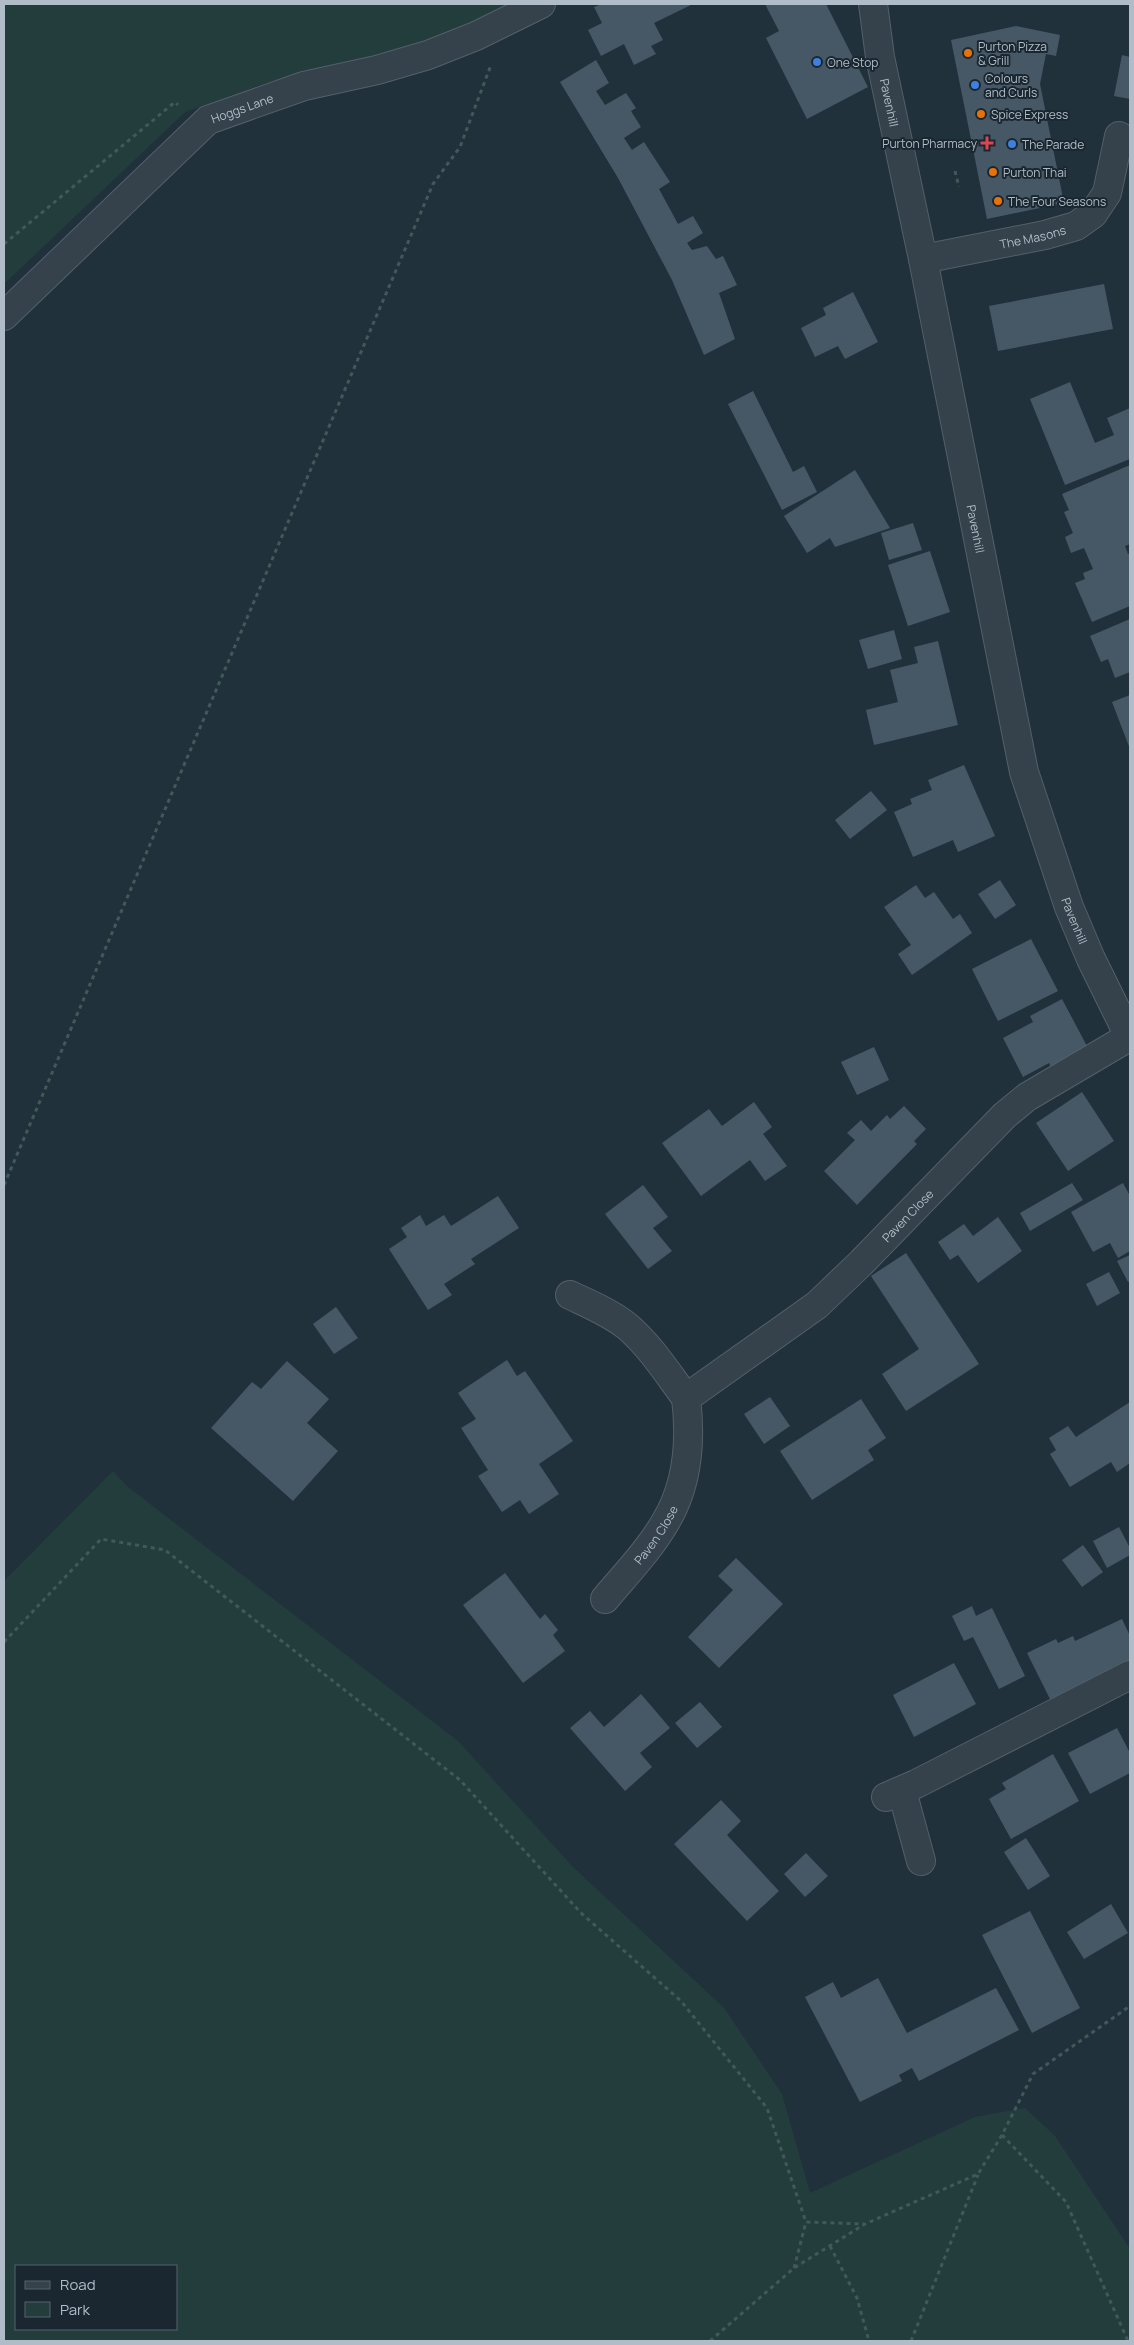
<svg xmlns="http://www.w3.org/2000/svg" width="1134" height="2345" viewBox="0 0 1134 2345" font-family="Manrope,sans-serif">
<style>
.green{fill:#233d3c;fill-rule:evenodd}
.building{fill:#465865}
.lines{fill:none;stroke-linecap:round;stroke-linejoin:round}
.minor-casing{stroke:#53606a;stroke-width:30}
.path{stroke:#415958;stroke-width:3;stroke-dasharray:4 4;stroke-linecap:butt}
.minor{stroke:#35424c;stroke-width:28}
.food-dot{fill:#e8710a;stroke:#1a2731;stroke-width:2}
.shop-dot{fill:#3f7fe0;stroke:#1a2731;stroke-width:2}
.health-dot{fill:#e0444e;stroke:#1a2731;stroke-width:2}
.labels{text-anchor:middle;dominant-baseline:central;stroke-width:4;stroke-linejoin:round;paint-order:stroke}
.poi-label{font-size:12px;fill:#b0bdc8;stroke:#1a2731;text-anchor:start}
.street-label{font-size:12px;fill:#b0bdc8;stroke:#1a2731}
</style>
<rect width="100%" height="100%" fill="#21313c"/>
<path class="green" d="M4,4h508l-57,31 -189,48 -81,29 -181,172z
M113,1471l15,16 330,254 116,127 150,140 58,86 28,99 165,-76 50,-9 30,28 75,113v92h-1126v-760zM16,2266h160v63h-160z"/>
<path class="building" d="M602,4h91l-39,19 9,17 -12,6 5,8 -22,11 -10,-21 -23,12 -13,-26 14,-7 -8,-16z
M765,4h61l42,83 -61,32 -41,-81 13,-7z
M1016,26l44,9 -4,21 -10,-2 -6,30 24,119 -77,16 -36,-179z
M1122,55l8,2v42l-16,-3z
M596,60l13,23 -13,8 9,14 21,-12 10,15 -5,3 10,16 -17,11 8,12 12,-8 26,40 -11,7 19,35 15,-8 10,17 -16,10 5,7 15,-4 9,13 7,-3 14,29 -18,8 16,46 -31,16 -32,-75 -54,-102 -58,-96z
M1104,284l9,45 -115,22 -9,-45z
M853,292l25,50 -33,17 -7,-13 -23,11 -14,-29 25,-13 -3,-7z
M1070,382l25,61 19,-8 -7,-17 23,-10v51l-65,26 -35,-86z
M753,391l40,81 11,-6 13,26 -35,18 -54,-106z
M1130,465v79l-5,2 3,8 2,-1v53l-38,16 -17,-39 10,-4 -2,-6 10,-4 -9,-21 -13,5 -6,-16 8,-4 -9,-21 5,-2 -7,-16z
M855,470l35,58 -55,19 -5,-9 -23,15 -23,-37z
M913,523l9,27 -33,10 -8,-27z
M930,551l20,61 -42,14 -20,-61z
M1130,619v53l-15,6 -7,-19 -7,3 -11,-26z
M894,630l8,29 -34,10 -9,-29z
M938,641l20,84 -84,20 -8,-35 32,-8 -8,-32 28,-7 -4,-16z
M1130,695v54l-18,-47z
M964,765l31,71 -37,16 -5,-12 -40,17 -19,-45 18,-8 -2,-5 22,-9 -4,-10z
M871,791l16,19 -37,29 -15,-19z
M1000,880l16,25 -21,14 -17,-25z
M916,885l9,13 9,-6 19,27 7,-5 12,19 -60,42 -14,-21 13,-9 -27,-38z
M1031,939l27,52 -60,30 -26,-52z
M1062,999l26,49 -37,19 -2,-4 -26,14 -20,-39 30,-16 -3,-6z
M874,1047l15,33 -32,15 -16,-33z
M1082,1092l32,49 -46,30 -32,-48z
M754,1102l18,25 -9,7 24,32 -22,15 -15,-21 -49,36 -39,-53 47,-34 13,17z
M904,1106l22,23 -12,12 3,3 -60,61 -33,-34 31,-31 -8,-7 14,-13 10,11 16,-16 3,4z
M1072,1183l11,17 -53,31 -10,-18z
M1123,1183l7,13v55l-12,7 -8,-15 -17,9 -22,-40z
M643,1185l25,32 -15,11 19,23 -24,18 -43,-55z
M498,1196l21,32 -48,31 4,5 -31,20 8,11 -24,15 -39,-61 18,-12 -6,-9 19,-13 6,11 18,-11 7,11z
M998,1217l24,34 -44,32 -20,-28 -8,5 -12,-18 26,-18 9,12z
M906,1253l73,111 -73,47 -24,-37 37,-25 -48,-73z
M1130,1255v26l-2,1 -11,-21z
M1109,1272l11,21 -23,13 -11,-22z
M336,1307l22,31 -24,16 -21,-30z
M507,1360l10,16 8,-5 48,70 -34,23 20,30 -30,20 -9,-14 -18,12 -24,-36 10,-6 -27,-42 15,-9 -18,-26z
M287,1361l42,38 -22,24 31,28 -45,50 -82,-73 41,-46 9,7z
M770,1397l20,29 -26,18 -20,-30z
M861,1399l25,39 -18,12 6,10 -62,40 -32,-49z
M1130,1402v61l-13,9 -6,-10 -41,25 -20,-33 6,-4 -7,-12 19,-12 8,11z
M1119,1527l11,21v7l-23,13 -14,-27z
M1083,1545l20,27 -21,15 -20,-27z
M736,1558l47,46 -64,64 -31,-31 45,-47 -15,-14z
M505,1573l35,46 5,-5 13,16 -5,5 12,16 -42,32 -60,-78z
M972,1606l4,10 16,-8 33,68 -26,13 -26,-52 -9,4 -12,-25z
M1122,1619l8,17v35l-78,32 -25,-50 29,-14 2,4 15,-7 2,5z
M954,1663l22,41 -62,33 -21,-42z
M641,1694l29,34 -30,25 12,14 -27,24 -55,-63 20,-17 14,16z
M700,1702l22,25 -25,21 -22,-25z
M1117,1728l13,25v20l-40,21 -22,-41z
M1053,1754l26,47 -68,38 -22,-40 17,-10 -4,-6z
M721,1800l20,21 -14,14 52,56 -32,30 -73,-77z
M1026,1838l24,38 -22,14 -24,-38z
M806,1853l22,23 -23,21 -21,-23z
M1111,1904l17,29 -44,26 -17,-27z
M1030,1911l50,97 -48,25 -50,-98z
M878,1978l29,55 89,-45 23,42 -100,51 -7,-13 -13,7 3,6 -42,21 -55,-105 28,-15 8,16z"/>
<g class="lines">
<defs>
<g id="minor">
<path id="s1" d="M873,4l7,53 43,202 101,513 45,135 22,52 39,79"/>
<path id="s2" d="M923,259l122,-24 31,-9 17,-12 14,-21 12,-57"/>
<path id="s3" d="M4,316l204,-196 96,-34 73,-16 51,-15 48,-19 65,-32"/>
<path d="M570,1295c19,9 41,18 58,32 23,20 40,47 58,71"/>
<path id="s4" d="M605,1599c21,-25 45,-50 61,-78 22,-37 25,-82 20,-123l131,-93 44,-42 144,-148 22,-18 102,-60"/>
<path d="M902,1791l19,70"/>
<path d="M886,1797l30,-13 214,-109"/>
</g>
</defs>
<use href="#minor" class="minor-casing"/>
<path class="path" d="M955,171l4,16
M4,244l171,-142 3,3
M4,1185l429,-1001 27,-37 31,-82
M4,1642l97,-103 64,11 295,230 121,133 100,88 86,107 39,114
M1002,2135l64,67 62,139
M830,2246l27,52 12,43
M794,2268l12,-46 58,2
M710,2341l84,-73 71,-44 113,-50 24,-39 31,-61 97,-68
M911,2341l67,-166"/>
<use href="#minor" class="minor"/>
</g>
<g class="food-dot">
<circle cx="968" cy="53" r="5"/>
<circle cx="981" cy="114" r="5"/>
<circle cx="993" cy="172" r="5"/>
<circle cx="998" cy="201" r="5"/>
</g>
<g class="shop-dot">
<circle cx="817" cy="62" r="5"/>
<circle cx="975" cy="85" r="5"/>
<circle cx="1012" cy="144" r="5"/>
</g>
<path class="health-dot" d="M984.5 135.5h5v5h5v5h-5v5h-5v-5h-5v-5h5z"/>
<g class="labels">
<g class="poi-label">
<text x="978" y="46">Purton Pizza<tspan x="978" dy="14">&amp; Grill</tspan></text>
<text x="827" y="62">One Stop</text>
<text x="985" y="78">Colours<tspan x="985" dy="14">and Curls</tspan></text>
<text x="991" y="114">Spice Express</text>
<text x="977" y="143" text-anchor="end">Purton Pharmacy</text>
<text x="1022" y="144">The Parade</text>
<text x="1003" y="172">Purton Thai</text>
<text x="1008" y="201">The Four Seasons</text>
</g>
<g class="street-label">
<text stroke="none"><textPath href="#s1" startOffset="100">Pavenhill</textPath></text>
<text stroke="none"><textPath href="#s3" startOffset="319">Hoggs Lane</textPath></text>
<text stroke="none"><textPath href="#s2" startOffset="112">The Masons</textPath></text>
<text stroke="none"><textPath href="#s1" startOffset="535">Pavenhill</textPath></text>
<text stroke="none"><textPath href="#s1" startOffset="940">Pavenhill</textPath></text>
<text stroke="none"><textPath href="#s4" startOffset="514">Paven Close</textPath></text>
<text stroke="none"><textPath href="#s4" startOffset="82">Paven Close</textPath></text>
</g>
</g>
<rect width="1134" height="2345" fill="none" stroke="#b0bdc8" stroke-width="10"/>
<rect x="15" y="2265" width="162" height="65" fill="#1a2731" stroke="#56636d"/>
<rect x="25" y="2281" width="25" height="8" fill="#35424c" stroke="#56636d"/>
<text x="60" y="2290" font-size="15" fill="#b0bdc8">Road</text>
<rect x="25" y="2302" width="25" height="15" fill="#233d3c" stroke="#56636d"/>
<text x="60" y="2315" font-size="15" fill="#b0bdc8">Park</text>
</svg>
